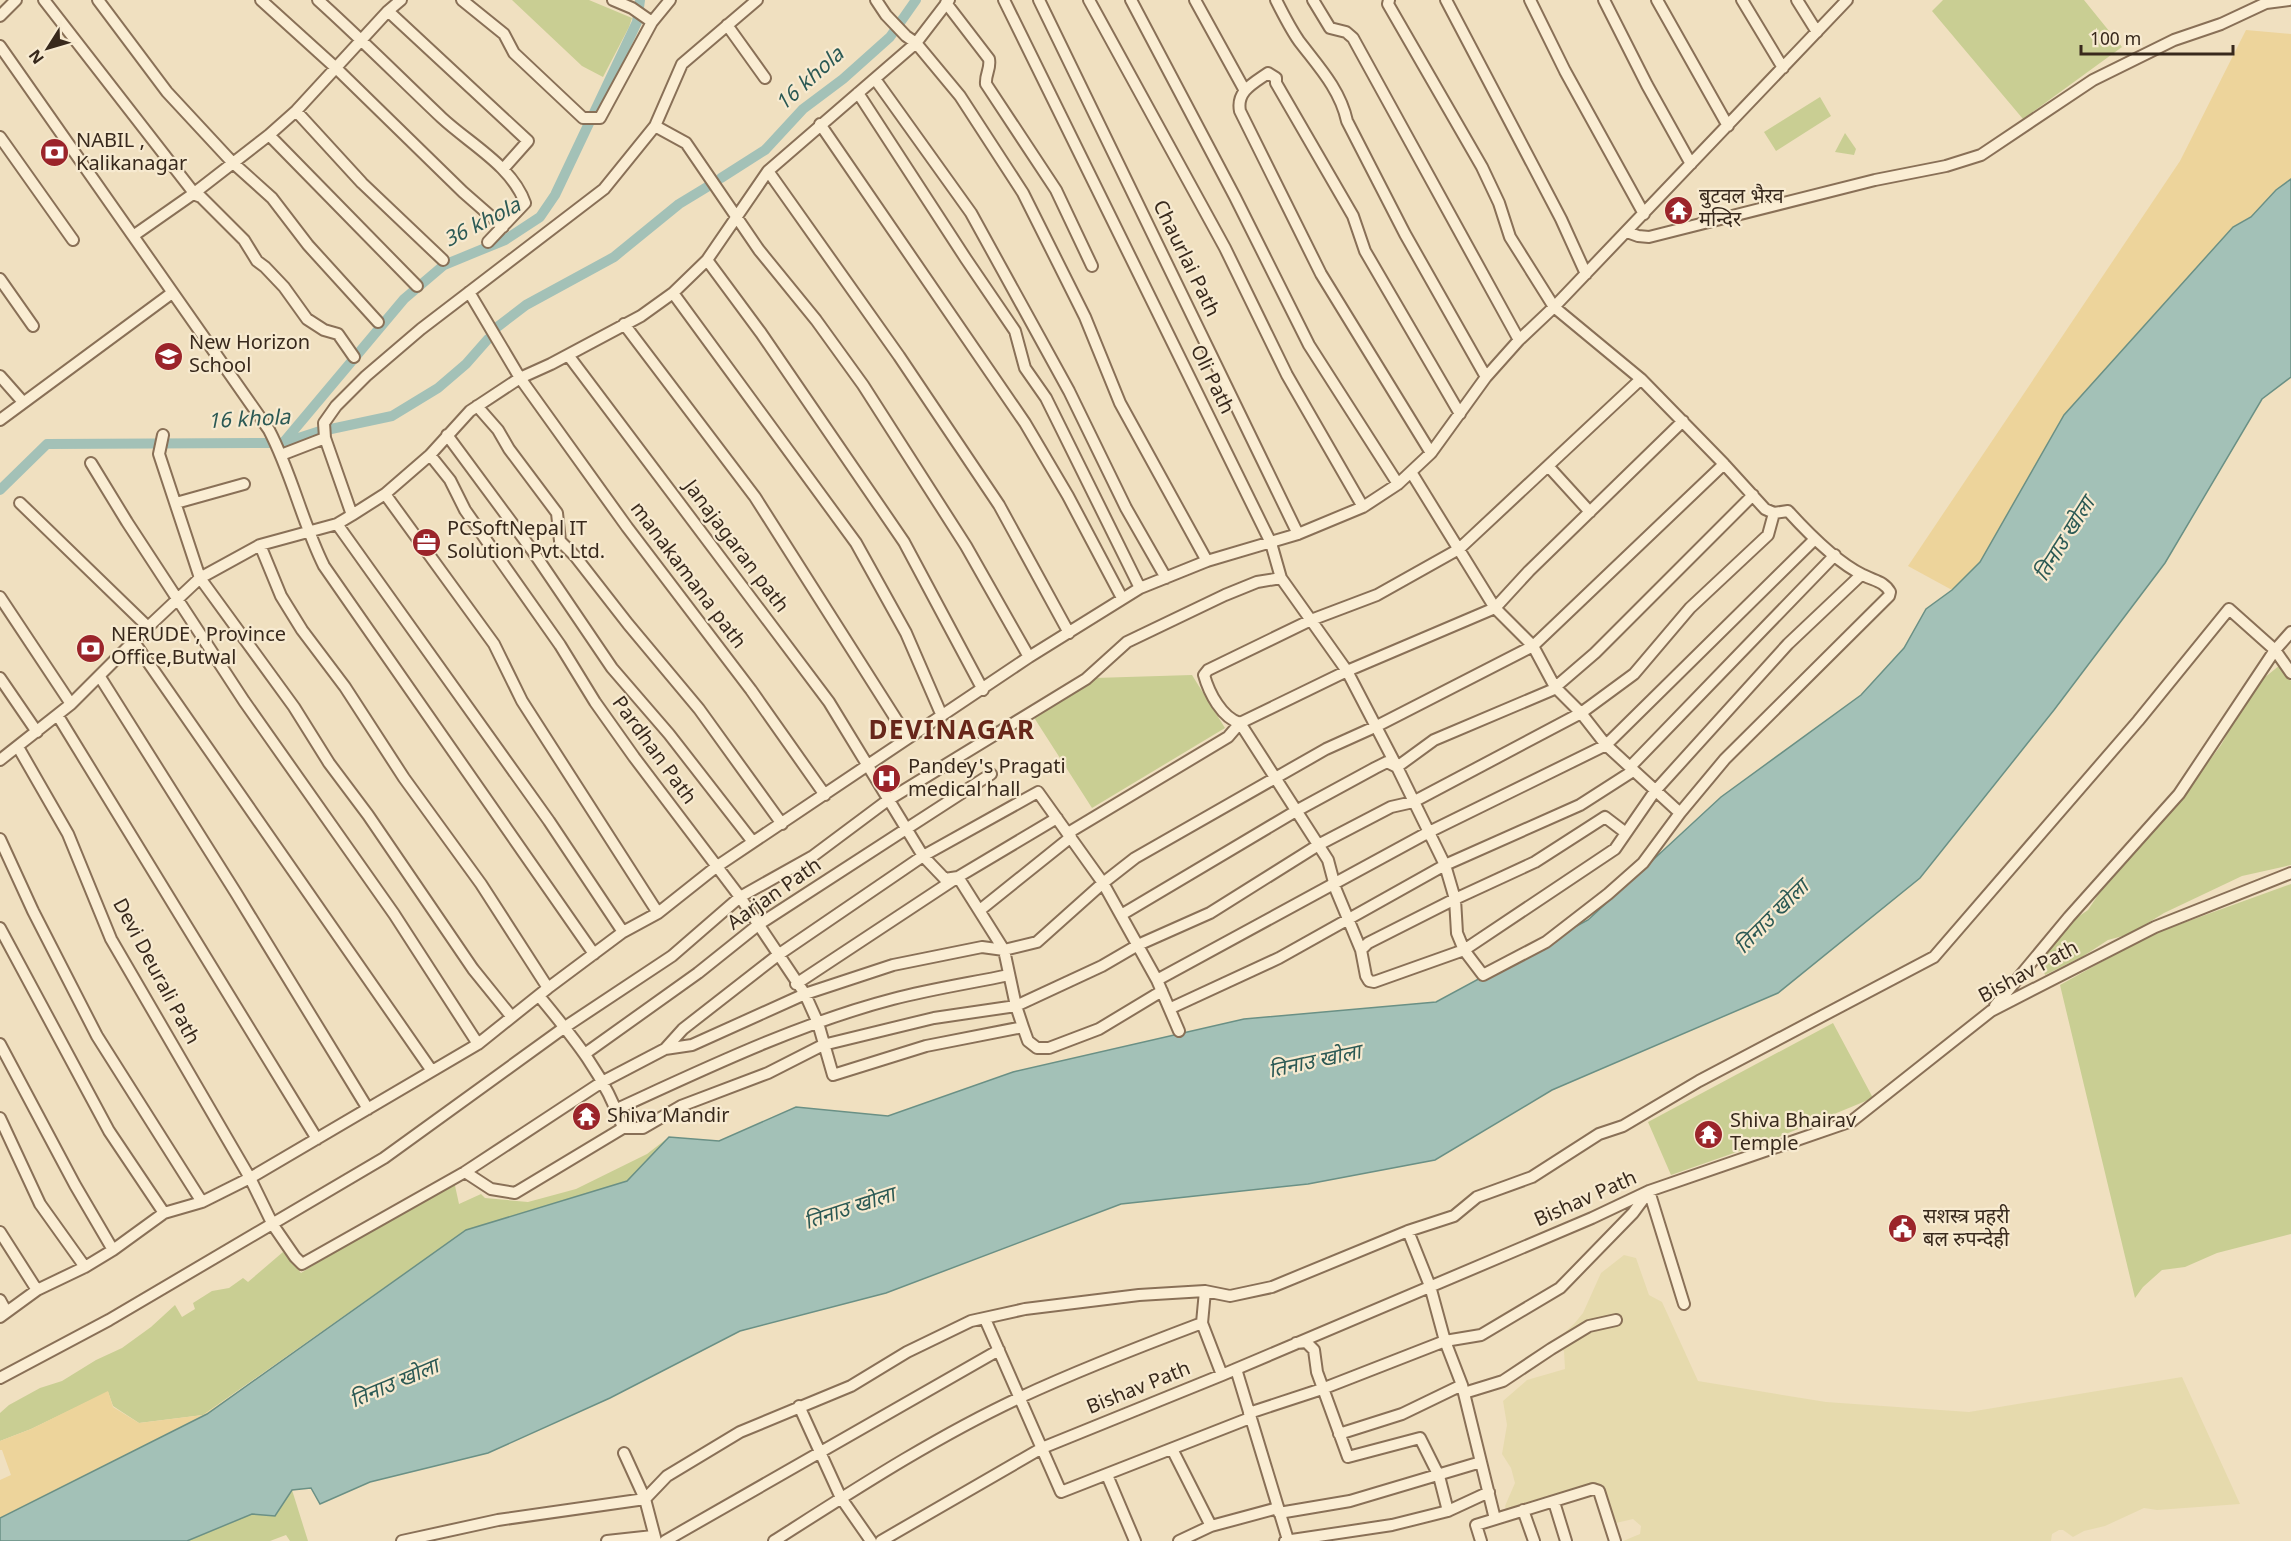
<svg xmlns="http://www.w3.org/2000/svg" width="2291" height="1541" viewBox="0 0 2291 1541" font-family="Georgia,'Noto Sans Devanagari',serif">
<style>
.farmland{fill:#e6daad}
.green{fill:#c9ce93}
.sand{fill:#edd49b}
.water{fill:#a3c1b7;stroke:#6a9085;stroke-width:1.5}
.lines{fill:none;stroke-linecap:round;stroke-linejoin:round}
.canal{stroke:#a3c1b7;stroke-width:10}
.minor-casing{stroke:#897057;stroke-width:14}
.minor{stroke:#faedd3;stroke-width:10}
.labels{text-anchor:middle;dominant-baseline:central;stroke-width:4.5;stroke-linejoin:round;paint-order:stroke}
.poi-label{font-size:20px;fill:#38291c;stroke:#f7ead0;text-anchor:start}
.street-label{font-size:20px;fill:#38291c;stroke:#f7ead0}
.water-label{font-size:21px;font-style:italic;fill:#2b5954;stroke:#f7ead0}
.district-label{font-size:26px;font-weight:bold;letter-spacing:1.5px;fill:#67271a;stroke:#f7ead0}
</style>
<rect width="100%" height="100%" fill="#f0e0c0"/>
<path class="farmland" d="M1624,1255l12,3 13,37 13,7 36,79 128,21 143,10 213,-35 58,127 -83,6 -13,-2 -39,18 -21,5 -11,6 -10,-7h-4l-7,4 -1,7h-428l17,-7 1,-8 -8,-7 -17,4 -13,-38 -7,-2 -22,5 -51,20 -16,3 -2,-5 10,-23 -4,-15 -9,-14 5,-29 -4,-24 24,-21 38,-11 -1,-18 -10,-9 20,-18 9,-11 18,-40z"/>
<path class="green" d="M512,0h77l43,18 -3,9 -26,50 -21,-11z
M1943,0h141l38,47 -99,72 -91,-108z
M1820,97l11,19 -55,35 -12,-19z
M1845,133l11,16 -2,6 -19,-3z
M2280,665l11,16v184l-49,11 -78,37 -34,21 -22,6 -26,17 -37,18 -4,-14 28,-38 19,-13 14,-21 88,-102 31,-42 23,-41 20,-26z
M1192,675l33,53 -133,80 -59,-92 61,-38z
M2291,884v350l-74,19 -32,14 -23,3 -19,17 -8,11 -75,-313 90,-50z
M1833,1023l40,75 -99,41 -103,36 -23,-53z
M669,1137l-42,44 -161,49 -263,185 -64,8 -26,-17 -5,-14 -77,37 -31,12v-28l9,-8 31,-17 22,-7 34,-21 26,-12 29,-21 24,-22 7,12 13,-8 -2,-6 19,-12 17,-3 14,-10 5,4 35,-30 18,21 91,-57 62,-35 5,23 22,-10 4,4 43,4 48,-13 71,-35z
M292,1490l16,51h-18l-4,-6 -16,6h-83l65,-27 23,2z"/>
<path class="sand" d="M2246,30l45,4v145l-15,11 -25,27 -18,10 -169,188 -84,147 -28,28 -44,-24 272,-405z
M256,1379l-49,35 -207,104v-38l11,-5 -9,-25h-2v-9l31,-12 77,-38 5,16 26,16 64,-8z"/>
<path class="water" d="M2291,179v198l-29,22 -97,164 -111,147 -134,168 -142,115 -226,97 -117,70 -127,24 -187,20 -235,89 -146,38 -130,67 -122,55 -118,29 -50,22 -9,-16 -19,2 -17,26 -23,-2 -65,27h-187v-23l207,-104 259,-184 161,-49 42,-44 50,4 77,-34 92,9 125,-44 231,-53 192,-17 152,-82 133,-123 140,-102 43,-47 22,-39 26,-19 28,-28 84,-147 169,-188 18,-10 25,-27z"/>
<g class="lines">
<path class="canal" d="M721,178l44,-28 38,-41 40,-30 47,-42 26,-37
M496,328l30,-23 88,-48 65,-53 28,-17
M283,443l121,-144 40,-34 61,-25 35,-23 15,-22 82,-173 3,-22
M0,490l47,-46 236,-1 34,-11 75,-16 46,-28 28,-24 22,-25"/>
<defs>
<path id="minor" d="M44,0l150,193
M98,0l69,92 65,70 40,36 36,47 70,77
M261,0l75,68 127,124 40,35
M318,0c42,38 83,79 124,118 28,26 70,48 83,85l-37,39
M462,0l42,34 10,19 69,65h17l52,-96 18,-22
M613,0l19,8 20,14
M876,0l10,15 20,21 10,7 44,53 63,97 62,124 35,86 87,158
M1004,0l267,543 10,35 66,93 50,96 48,98 10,34 2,34 7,17 19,25 63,-33 62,-48 35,-31 37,-50 45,-54 164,-163 1,-4c-6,-11 -16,-11 -27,-17 -27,-13 -55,-42 -75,-64l-14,2 -9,-4 -41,-45 -83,-85 -87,-72 -44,-70 -11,-34 -17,-36 -94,-163 1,-4
M1039,0l259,534
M1089,0l136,248 62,127 76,132
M1131,0l104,197 74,148 89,139
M1195,0l49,89
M1276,0c7,14 14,28 23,41 19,25 41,48 48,80l58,113 81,143
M1313,0l17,28 16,4 7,6 166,302
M1446,0l115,219 25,55
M1530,0l35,71 79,143
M1604,0l43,85 44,79
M1657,0l71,126
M1742,0l41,68
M1797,0l20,32
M946,3l43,56c2,10 -4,15 -3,25l70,106 36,76
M388,11l140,130 -25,28
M0,16l16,-16
M727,25l38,53
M0,46l269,384c23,44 33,92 55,136l270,388
M875,79l96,134 98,178 57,117 40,70
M858,93l108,166 49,72 10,37 21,30 94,190
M296,111l66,72 81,77
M820,124l205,299 43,73 54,102
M655,126l31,17 73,107 57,70 47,65 103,161 63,111
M269,135l148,151
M0,137l73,103
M768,171l131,185 100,149 70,128
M193,194l8,3 43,43 13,21 8,6 19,20 23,32 17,11 14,4 16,23
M1627,232l11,4 11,1 226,-57 71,-14 35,-11 112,-75 81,-40 47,-16 45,-21 23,-3
M133,236l60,-42 76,-59 27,-24 92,-100 13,-11
M707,260l54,73 143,209 79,148
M0,279l33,47
M469,292l51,86 107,149 124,163 74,105
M673,293l183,250 50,90 36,83
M624,324l131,173 153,241
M568,355l261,347 94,154 22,23 13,-2 46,73 12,56 7,21 5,14 9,7h12l50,-19 63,-38
M0,376l23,26
M1641,379l-182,170 -82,46 -66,25 -103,50 -4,5c5,18 18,43 36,48l88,137 8,30 25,60 5,26 3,5 5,1 90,-32 151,-101 40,-58 133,-147 73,-69
M477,406l21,24 11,19 48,64 3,28 15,15 53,68 71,85 83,115
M0,420l172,-127
M163,435l-4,19 41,124 94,129 35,56 39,52 105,154 38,47
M447,435l85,115 80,118 57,66 84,108
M1431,453l-110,-179 -81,-163c-4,-20 14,-28 28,-38l8,5v5l77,133 12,35 95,163
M281,455l44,-17
M430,455l20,25 15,30 95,135 35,57 39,55 106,140 65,97 13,29 15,52 93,-29 97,-19
M91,463l36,59 117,179 150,213 84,130
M1549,467l41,45
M1411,472l84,136 38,38 22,41 26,26 25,32 74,68
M385,494l109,150 28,57 136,212
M20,503l128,124
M176,503l68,-19
M352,515l-27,-77 -1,-15 12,-17 30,-30 55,-47 183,-140 51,-63 27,-62 75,-64
M337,524l212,297 74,111
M260,545l21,51 21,34 43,57 59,91 77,106 67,104
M0,597l71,107
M134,642l298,429
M100,677l136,216 132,216
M0,678l37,54
M58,716l259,423
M18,747l50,87 43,105 139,239 23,47 22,32 7,7 163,-92 137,-90 63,-33 18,-20 95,-74 145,-99 115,-64 65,91 54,97 22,51
M0,760l71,-56 77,-77 52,-49 60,-33 77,-21 15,-9 33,-21 45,-39 40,-44 50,-33 31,-14 90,-48 32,-23 34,-33 61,-89 148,-128 33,-43
M1397,767l37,-27 118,-50 43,-37 158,-158
M1630,767l205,-212
M1068,833l160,-96 12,-14 107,-52 148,-63 34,-37 154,-150
M0,839l33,72 64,125 105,166
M980,910l91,-73
M1121,915l175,-104 79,-43 12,-6 10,5
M0,928l109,203 55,82
M1361,950l7,-7 87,-44 80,-37 70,-45 21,16
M1157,980l272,-148 177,-87 208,-205
M796,984l162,-107 99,-59
M539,996c34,41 67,81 84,132
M1995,1006l74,-89 110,-123 96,-144 16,-18
M1171,1008l108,-50 166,-93 135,-60 53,-34
M0,1044l75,141 38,65
M665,1049l27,-4 113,-51 88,-29 89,-18 22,3 33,-8 66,-59 32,-25 191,-109 51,-23 156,-80 191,-182
M586,1053l112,-80 60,-48 233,-151
M617,1109c87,-40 183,-86 276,-110 38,-10 78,-16 116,-24
M0,1118l40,86 45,63
M465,1172l26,17 24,4 108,-65h20l38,-22 87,-33 55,-28 111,-27 82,-12 86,-40 36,-21 72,-32 110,-69 71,-37 22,-5 168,-89 53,-39 56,-66 78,-73 6,-22
M1649,1191l35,113
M1408,1231l22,55 15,55 17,44 33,134
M0,1232l37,58
M1205,1291l-3,32 20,52
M0,1300l6,11
M0,1317l37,-27 48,-23 28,-17 51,-37 38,-11 48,-24 228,-134 70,-56 75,-56 35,-19 58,-46 313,-210 111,-69 67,-27 91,-27 65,-27 35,-23 33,-31 55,-76 33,-37 35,-33 293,-307
M985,1319l76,173 189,-74
M1296,1343l10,-1 8,8 3,22 31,85 72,-19 19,38 9,35
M1236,1369l52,171
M0,1378l109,-58 275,-162 181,-131 107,-71 68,-59 73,-41 75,-56 198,-121 41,-37 98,-47 32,-13 24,-4
M1464,1393l39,-12 48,-32 38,-23 27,-6
M799,1406l42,92 30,43
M1249,1413l73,-24 123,-48 36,-6 79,-47 73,-75 14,-19
M1339,1434l63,-20 60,-29
M1172,1449l39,77
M624,1453l21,46 11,42
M1107,1475l28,66
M1554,1502l12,39
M1523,1510l11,31
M1279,1513l71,-12 131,-39
M402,1541l96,-21 147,-21 22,-23 73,-44 111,-46 56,-34 64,-31 54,-12 114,-14 66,-4 25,5 42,-9 136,-56 46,-15 23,-19 55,-20 67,-43 24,-8 76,-45 235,-124 204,-236 91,-112 46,41 16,23
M607,1541l46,-5
M665,1541l334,-191
M774,1541c80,-51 161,-104 247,-144 60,-28 120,-51 181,-74
M881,1541l161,-93 180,-73 370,-157 57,-27 203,-70 139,-110 164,-84 136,-54
M1179,1541l32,-15 67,-18
M1285,1541l107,-16 56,-14 41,-19
M1481,1541l-5,-16 117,-36 6,2 16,50"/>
</defs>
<use href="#minor" class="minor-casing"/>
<use href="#minor" class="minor"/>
</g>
<defs>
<symbol id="bank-disc" viewBox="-11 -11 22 22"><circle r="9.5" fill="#9b242a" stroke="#f7ead0"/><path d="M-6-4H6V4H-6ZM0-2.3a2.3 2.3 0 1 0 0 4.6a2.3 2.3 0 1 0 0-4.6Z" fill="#fff"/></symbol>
<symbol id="temple-disc" viewBox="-11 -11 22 22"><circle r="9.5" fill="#9b242a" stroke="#f7ead0"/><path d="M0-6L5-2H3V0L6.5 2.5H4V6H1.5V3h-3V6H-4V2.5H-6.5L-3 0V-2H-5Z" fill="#fff"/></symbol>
<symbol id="school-disc" viewBox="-11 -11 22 22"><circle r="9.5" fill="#9b242a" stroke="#f7ead0"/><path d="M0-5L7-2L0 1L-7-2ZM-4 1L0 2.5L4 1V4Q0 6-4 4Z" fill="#fff"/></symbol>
<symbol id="office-disc" viewBox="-11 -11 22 22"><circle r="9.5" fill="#9b242a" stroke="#f7ead0"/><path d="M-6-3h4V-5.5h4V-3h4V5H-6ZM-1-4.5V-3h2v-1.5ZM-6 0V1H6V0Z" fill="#fff"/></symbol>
<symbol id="hospital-disc" viewBox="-11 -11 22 22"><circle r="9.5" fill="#9b242a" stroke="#f7ead0"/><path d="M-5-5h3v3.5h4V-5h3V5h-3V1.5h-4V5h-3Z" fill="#fff"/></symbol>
<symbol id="civic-disc" viewBox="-11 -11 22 22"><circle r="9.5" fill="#9b242a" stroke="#f7ead0"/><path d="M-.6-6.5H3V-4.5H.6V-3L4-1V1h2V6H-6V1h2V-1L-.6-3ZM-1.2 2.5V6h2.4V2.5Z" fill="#fff"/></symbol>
</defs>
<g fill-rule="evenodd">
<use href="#bank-disc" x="38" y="136" width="33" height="33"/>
<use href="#temple-disc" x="1662" y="194" width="33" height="33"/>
<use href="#school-disc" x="152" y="340" width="33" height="33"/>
<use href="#office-disc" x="410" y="526" width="33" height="33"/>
<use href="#bank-disc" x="74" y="632" width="33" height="33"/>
<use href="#hospital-disc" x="870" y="762" width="33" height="33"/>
<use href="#temple-disc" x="570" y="1100" width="33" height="33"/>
<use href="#temple-disc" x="1692" y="1118" width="33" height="33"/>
<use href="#civic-disc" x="1886" y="1212" width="33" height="33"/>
</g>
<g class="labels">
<g class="poi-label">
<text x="76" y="142">NABIL ,<tspan x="76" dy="23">Kalikanagar</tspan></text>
<text x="1699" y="198">बुटवल भैरव<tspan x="1699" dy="23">मन्दिर</tspan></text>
<text x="189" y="344">New Horizon<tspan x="189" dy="23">School</tspan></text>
<text x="447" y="530">PCSoftNepal IT<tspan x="447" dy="23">Solution Pvt. Ltd.</tspan></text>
<text x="111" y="636">NERUDE , Province<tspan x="111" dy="23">Office,Butwal</tspan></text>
<text x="908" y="768">Pandey's Pragati<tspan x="908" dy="23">medical hall</tspan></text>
<text x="607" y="1117">Shiva Mandir</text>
<text x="1730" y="1122">Shiva Bhairav<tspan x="1730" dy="23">Temple</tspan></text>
<text x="1923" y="1218">सशस्त्र प्रहरी<tspan x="1923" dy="23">बल रुपन्देही</tspan></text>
</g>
<g class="street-label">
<text transform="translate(1185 259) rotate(64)">Chaurlai Path</text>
<text transform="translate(1211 380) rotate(64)">Oli Path</text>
<text transform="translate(735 547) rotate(53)">Janajagaran path</text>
<text transform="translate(687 576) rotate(53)">manakamana path</text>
<text transform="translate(653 751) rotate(54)">Pardhan Path</text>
<text transform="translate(775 895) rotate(-35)">Aarjan Path</text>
<text transform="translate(155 972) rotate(62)">Devi Deurali Path</text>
<text transform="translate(2029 973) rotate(-28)">Bishav Path</text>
<text transform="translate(1586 1200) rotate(-24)">Bishav Path</text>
<text transform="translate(1139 1389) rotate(-22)">Bishav Path</text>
</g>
<g class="water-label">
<text transform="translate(811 80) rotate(-42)">16 khola</text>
<text transform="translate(483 224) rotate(-27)">36 khola</text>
<text transform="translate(249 421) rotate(-3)">16 khola</text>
<text transform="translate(2066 540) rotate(-58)">तिनाउ खोला</text>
<text transform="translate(1773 918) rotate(-45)">तिनाउ खोला</text>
<text transform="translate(1315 1063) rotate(-12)">तिनाउ खोला</text>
<text transform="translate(850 1210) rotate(-18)">तिनाउ खोला</text>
<text transform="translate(395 1385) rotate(-23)">तिनाउ खोला</text>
</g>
<g class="district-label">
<text x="952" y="733">DEVINAGAR</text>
</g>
</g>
<g transform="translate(48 48) rotate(233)" stroke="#f7ead0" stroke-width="4.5" paint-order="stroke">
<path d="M0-4.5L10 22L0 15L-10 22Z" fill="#38291c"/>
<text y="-9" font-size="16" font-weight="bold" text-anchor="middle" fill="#38291c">N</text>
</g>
<path d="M2081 45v9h152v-9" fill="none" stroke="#38291c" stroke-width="3"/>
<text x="2090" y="45" font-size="18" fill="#38291c" stroke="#f7ead0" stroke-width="4.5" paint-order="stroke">100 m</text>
</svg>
